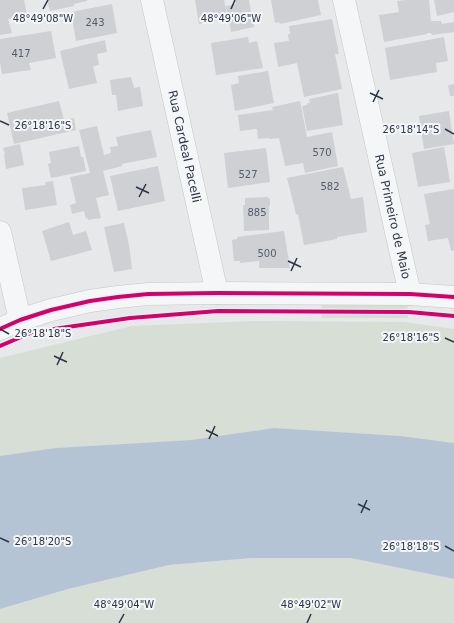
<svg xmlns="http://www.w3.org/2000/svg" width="454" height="623" viewBox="0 0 454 623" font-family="'DejaVu Sans',sans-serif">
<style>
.green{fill:#d6ded6}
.water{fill:#b4c4d5}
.building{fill:#ced0d3}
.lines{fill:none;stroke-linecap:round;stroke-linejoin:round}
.minor-casing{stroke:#c4c6c8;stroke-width:23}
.minor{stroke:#f5f6f7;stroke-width:22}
.cycleway-casing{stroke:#f4f6f9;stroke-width:6}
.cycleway{stroke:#d6006c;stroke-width:4}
.ticks{fill:none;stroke:#2b3445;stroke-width:1.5}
.labels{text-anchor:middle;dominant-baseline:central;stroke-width:4;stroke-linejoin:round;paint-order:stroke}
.number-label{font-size:10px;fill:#545c69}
.street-label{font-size:12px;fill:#2b3445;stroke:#f4f6f9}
.ticks-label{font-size:10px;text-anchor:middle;fill:#2b3445;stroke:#f4f6f9;stroke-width:4;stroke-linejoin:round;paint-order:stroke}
</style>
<rect width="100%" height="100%" fill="#e6e8ea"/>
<path class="green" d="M321,297l86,1 1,20h-86z
M252,321l152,1 50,7v114l-53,-7 -127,-8 -83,12 -136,8 -55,8v-98l132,-32z
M252,558h99l103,21v44h-454v-14l68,-20 101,-24z"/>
<path class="water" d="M274,428l127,8 53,7v136l-103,-21h-99l-83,7 -101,24 -68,20v-153l55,-8 136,-8z"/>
<path class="building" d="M0,0h24l3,15 -19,4 4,14 -12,2z
M47,0h40v1l-13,3v2l-24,5z
M195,0h29l4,18 -29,6z
M235,0h14l5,27 -23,5 -5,-26 10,-2z
M271,0h47l3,15 -41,9 -1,-2 -4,1z
M406,0h23l2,21h10l1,3 12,-2v10l-22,3 -1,-2h-4v1l-43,8 -5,-27 20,-3 -2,-11z
M434,0h20v12l-17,4z
M112,4l5,29 -41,8 -5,-29z
M332,19l7,35h-4l7,35 -38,8 -7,-34 -19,4 -4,-24 15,-2 -1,-7h2l-1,-8z
M51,31l5,27 -27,5 2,7 -29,4 -2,-12v-23z
M248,37l1,6 8,-2 6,27 -47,7 -5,-32z
M444,37l4,24 -12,2 1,9 -47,8 -5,-32z
M105,40l2,12 -10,2 2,11 -6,1 4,17 -28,6 -9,-38z
M268,71l6,32 -39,8 -4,-26 8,-2 -1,-7z
M131,77l3,11 6,-1 3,19 -25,5 -2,-16h-4l-2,-15z
M454,84v12h-4l-2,-11z
M338,93l5,32 -36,6 -5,-25 5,-1v-2h3l-1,-4z
M59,101l5,19 10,-2 2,12 -62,14 -7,-31z
M300,101l7,36 25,-5 6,34 -33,7 -2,-10 -18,3 -6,-28 -10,1v-1l-11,1 -1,-10 -17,2 -2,-16 35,-5 -1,-3z
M449,111l5,33 -30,5 -5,-33z
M97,126l7,29 7,-2 -1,-6 8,-1 -2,-9 35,-7 6,27 -35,7v2l-19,5 6,24 -13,3 5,20 -13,2v-2l-2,1 -2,-8 -12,3 -2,-9 6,-2 -6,-26 20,-4 -11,-43z
M20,144l4,21 -18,4 -2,-14 1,-1 -2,-6z
M79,146l2,11h2l3,14 -35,7 -3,-14 3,-1 -2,-11z
M444,147l6,35 -32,5 -6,-34z
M266,148l4,34 -42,6 -4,-35z
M158,166l7,35 -47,10 -8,-35z
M343,167l8,32 12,-2 4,35 -30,5v2l-33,6 -6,-31 -2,1 -1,-5 -8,-32z
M53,181l4,24 -32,5 -3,-22 24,-3 -1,-3z
M454,189v61l-3,1 -3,-13 -20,3 -3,-16 5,-1 -6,-30z
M268,197v2l2,-1v8h-1v24l-25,1 -1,-26h2v-7z
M69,222l4,13 13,-4 6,19 -41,11 -9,-30z
M124,223l5,22 3,24 -18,3 -10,-45z
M284,231l6,37h-31v-7l-19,2v-2h-6l-2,-21 5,-1v-2z"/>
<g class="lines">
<defs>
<g id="minor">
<path id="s1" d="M152,0l65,293"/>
<path id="s2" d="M344,0l66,294"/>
<path d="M0,232l20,88"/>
<path d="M0,329l20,-9 31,-10 39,-9 28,-4 30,-3 69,-1 193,1 44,3"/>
</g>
</defs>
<use href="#minor" class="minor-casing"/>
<use href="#minor" class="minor"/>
<defs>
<path id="cycleway" d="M0,329l20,-9 31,-10 39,-9 28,-4 30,-3 69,-1 193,1 44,3
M0,346l33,-14 97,-14 88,-7 191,1 45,4"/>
</defs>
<use href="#cycleway" class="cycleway-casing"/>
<use href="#cycleway" class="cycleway"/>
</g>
<path class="ticks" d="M43,9l5,-9M231,9l4,-9M370,93l13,6M373,102l6,-12M0,121l9,4M445,129l9,5M136,187l13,6M139,197l7,-13M288,261l13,6M291,271l6,-13M0,329l9,5M445,338l9,4M54,356l13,6M57,365l6,-13M206,430l12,6M209,439l6,-13M358,504l12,6M361,513l6,-13M0,538l9,4M445,546l9,5M119,623l5,-9M307,623l4,-9"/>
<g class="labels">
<g class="number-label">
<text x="95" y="22">243</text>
<text x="21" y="53">417</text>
<text x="322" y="152">570</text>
<text x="248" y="174">527</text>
<text x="330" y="186">582</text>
<text x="257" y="212">885</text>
<text x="267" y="253">500</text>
</g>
<g class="street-label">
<text stroke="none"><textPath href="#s1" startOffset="150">Rua Cardeal Pacelli</textPath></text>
<text stroke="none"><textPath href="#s2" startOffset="222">Rua Primeiro de Maio</textPath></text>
</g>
</g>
<g class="ticks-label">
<text x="43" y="22">48°49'08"W</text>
<text x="231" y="22">48°49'06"W</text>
<text x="43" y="129">26°18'16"S</text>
<text x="411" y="133">26°18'14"S</text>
<text x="43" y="337">26°18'18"S</text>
<text x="411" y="341">26°18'16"S</text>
<text x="43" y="545">26°18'20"S</text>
<text x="411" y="550">26°18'18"S</text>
<text x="124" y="608">48°49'04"W</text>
<text x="311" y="608">48°49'02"W</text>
</g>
</svg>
